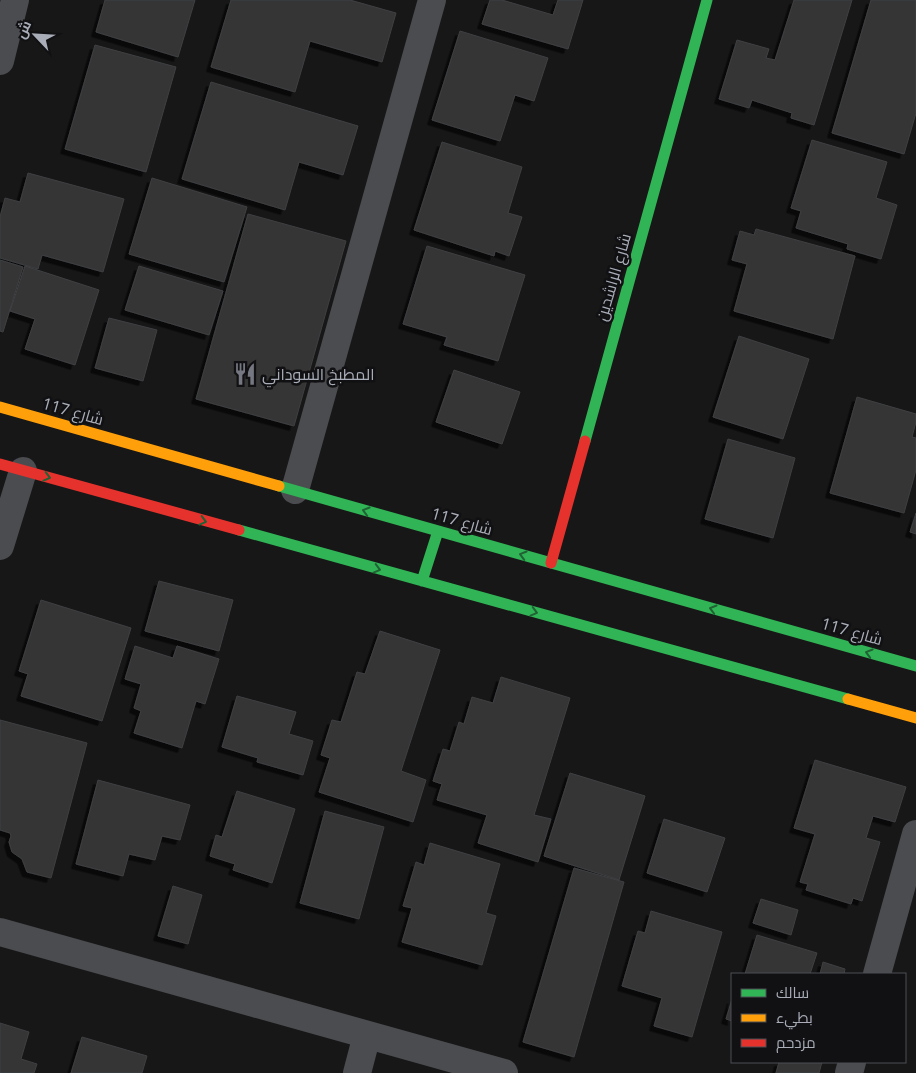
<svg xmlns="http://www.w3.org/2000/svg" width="916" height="1073" viewBox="0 0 916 1073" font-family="'Noto Sans',Cairo,sans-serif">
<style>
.building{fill:#353536;stroke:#3f4043;filter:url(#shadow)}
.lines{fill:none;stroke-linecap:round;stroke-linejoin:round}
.street{stroke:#4b4c50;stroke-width:28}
.fast{stroke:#30b455;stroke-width:11}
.slow{stroke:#ff9f0a;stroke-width:11}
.jam{stroke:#e5322d;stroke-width:11}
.oneway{stroke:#206234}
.labels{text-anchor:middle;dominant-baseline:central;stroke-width:5;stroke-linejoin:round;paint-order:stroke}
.street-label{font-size:16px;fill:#a8adb8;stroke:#111113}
.poi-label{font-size:16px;fill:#a8adb8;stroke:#111113;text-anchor:start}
</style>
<defs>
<filter id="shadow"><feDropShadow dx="-4.5" dy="4.5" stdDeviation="0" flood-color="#0009"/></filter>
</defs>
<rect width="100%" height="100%" fill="#171717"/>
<path class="building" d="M105,0h90l-17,57 -82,-25z
M231,0h119l46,13 -14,49 -72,-21 -15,51 -84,-25z
M490,0h12l51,15 5,-15h25l-15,49 -86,-25z
M794,0h58l-38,125 -23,-7 1,-5 -40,-13 -3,8 -30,-9 18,-59 32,9 -3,9 9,2z
M871,0h45v113l-12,41 -72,-21z
M460,31l88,27 -14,43 -19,-6 -15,46 -68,-21z
M95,45l81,22 -30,105 -81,-23z
M211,82l147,44 -15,49 -44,-13 -14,48 -103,-31z
M812,140l75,22 -11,36 21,7 -16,54 -34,-10 1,-5 -52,-16 5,-17 -10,-3z
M442,142l80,25 -14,46 14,4 -13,39 -14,-5 -1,5 -80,-26z
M28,173l96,26 -21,73 -61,-17 -4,14 -38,-11v-41l5,-19 15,4z
M152,178l95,29 -23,75 -95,-28z
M248,214l98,27 -52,185 -98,-27z
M756,229l99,27 -22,83 -99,-28 13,-47 -15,-4 8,-29 14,4z
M427,246l98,29 -27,86 -54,-16 3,-8 -44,-13z
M0,260l23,7 -20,65 -3,-1z
M25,266l74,24 -24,75 -50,-16 10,-30 -25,-8z
M139,266l84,25 -14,44 -84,-25z
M109,318l48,12 -14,51 -48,-13z
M739,336l70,23 -26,80 -70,-22z
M454,370l66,22 -18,52 -66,-22z
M857,397l59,17v8l-4,15 4,1v32l-12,43 -74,-20z
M728,439l67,19 -22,80 -68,-19z
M916,513v21l-6,-2z
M159,581l74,19 -14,51 -74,-20z
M41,600l90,28 -29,93 -81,-25 7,-22 -9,-3z
M380,631l60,19 -39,121 25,9 -13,42 -94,-30 11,-34 -9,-3 11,-35 9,2 16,-50 8,2z
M135,646l38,12 4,-12 42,13 -14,45 -9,-3 -14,47 -48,-15 7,-22 -7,-3 7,-24 -16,-5z
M501,677l69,21 -36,117 17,4 -13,43 -60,-19 9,-28 -50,-15 5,-16 -9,-3 10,-32 7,2 9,-29 5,2 8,-27 21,6z
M237,696l59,16 -7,22 24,7 -10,34 -46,-13 1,-4 -36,-11z
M0,720l87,23 -36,135 -24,-6 -5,-13 -10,-7 -3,-10 2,-6 -1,-3 -10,-3z
M815,760l91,27 -11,35 -22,-6 -7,22 14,4 -18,59 -9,-3 -2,6 -45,-14 2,-6 -8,-2 15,-48 -21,-6z
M570,773l75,23 -26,84 -75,-24z
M98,780l92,25 -10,35 -18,-4 -7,24 -26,-6 -6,22 -47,-12z
M237,791l58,18 -23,74 -39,-13 2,-6 -25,-8 6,-21 6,2z
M325,811l59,16 -25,92 -59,-16z
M664,819l61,19 -18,54 -60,-19z
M430,843l70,21 -14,49 10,3 -14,49 -80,-23 10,-34 -9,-2 13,-44 8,3z
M574,868l50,14 -50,175 -51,-15z
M173,886l29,9 -14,49 -30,-8z
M761,899l37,11 -7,25 -38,-12z
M651,911l71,21 -30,105 -38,-11 8,-28 -40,-12 16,-55 7,2z
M757,935l60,18 -7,21h-65z
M823,962l22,7 -1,5h-24z
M732,999v22l-6,-2z
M0,1023l29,9 -8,27 16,5 -3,9h-34z
M82,1037l65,19 -5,17h-71z
M779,1062h43l-3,11h-43z"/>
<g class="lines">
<path class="street" d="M0,61l15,-61
M295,490l137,-490
M0,546l23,-75
M0,932l504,141
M877,974l39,-140
M357,1073l10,-38
M849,1073l3,-11"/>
<path class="fast" d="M585,441l122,-441
M279,486l637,180
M239,530l609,169
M422,581l16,-50"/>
<path class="slow" d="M0,407l279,79
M848,699l68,19"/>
<path class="jam" d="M0,464l239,66
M551,563l34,-122"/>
</g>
<defs><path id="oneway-chevron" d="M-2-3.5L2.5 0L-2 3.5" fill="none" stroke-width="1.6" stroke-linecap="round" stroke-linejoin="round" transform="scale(1.25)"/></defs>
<g class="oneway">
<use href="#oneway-chevron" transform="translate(47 477) rotate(15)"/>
<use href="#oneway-chevron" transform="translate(366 511) rotate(-164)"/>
<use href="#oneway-chevron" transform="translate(203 521) rotate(15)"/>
<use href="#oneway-chevron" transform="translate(523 555) rotate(-164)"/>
<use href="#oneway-chevron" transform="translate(377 569) rotate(15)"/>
<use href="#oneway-chevron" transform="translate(713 609) rotate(-164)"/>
<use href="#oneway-chevron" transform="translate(534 612) rotate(15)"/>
<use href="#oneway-chevron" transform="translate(869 653) rotate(-164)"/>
</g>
<defs>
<symbol id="restaurant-bare" viewBox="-9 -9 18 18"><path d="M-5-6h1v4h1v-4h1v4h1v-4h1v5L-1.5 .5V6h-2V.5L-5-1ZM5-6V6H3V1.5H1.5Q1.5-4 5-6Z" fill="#757880" stroke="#111113" stroke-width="2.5" paint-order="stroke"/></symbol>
</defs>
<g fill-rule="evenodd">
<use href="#restaurant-bare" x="229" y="358" width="32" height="32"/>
</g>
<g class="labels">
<g class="street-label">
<text transform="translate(613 277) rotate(-74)">شارع الراشدين</text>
<text transform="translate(73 411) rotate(16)">شارع 117</text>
<text transform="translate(462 521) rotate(16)">شارع 117</text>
<text transform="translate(852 631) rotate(16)">شارع 117</text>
</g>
<g class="poi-label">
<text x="262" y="374">المطبخ السوداني</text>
</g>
</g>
<rect x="731" y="973" width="175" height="90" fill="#111113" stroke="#4d4f55"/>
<rect x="741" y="989" width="25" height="8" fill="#30b455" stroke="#4d4f55"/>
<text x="776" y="998" font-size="15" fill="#a8adb8">سالك</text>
<rect x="741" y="1014" width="25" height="8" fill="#ff9f0a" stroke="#4d4f55"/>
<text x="776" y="1023" font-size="15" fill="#a8adb8">بطيء</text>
<rect x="741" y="1039" width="25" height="8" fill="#e5322d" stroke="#4d4f55"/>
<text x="776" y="1048" font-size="15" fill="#a8adb8">مزدحم</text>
<g transform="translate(35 35) rotate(295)" stroke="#111113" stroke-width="4" paint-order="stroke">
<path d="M0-4L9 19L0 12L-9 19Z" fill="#a8adb8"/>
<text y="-8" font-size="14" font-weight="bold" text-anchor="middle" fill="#a8adb8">ش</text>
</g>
</svg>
